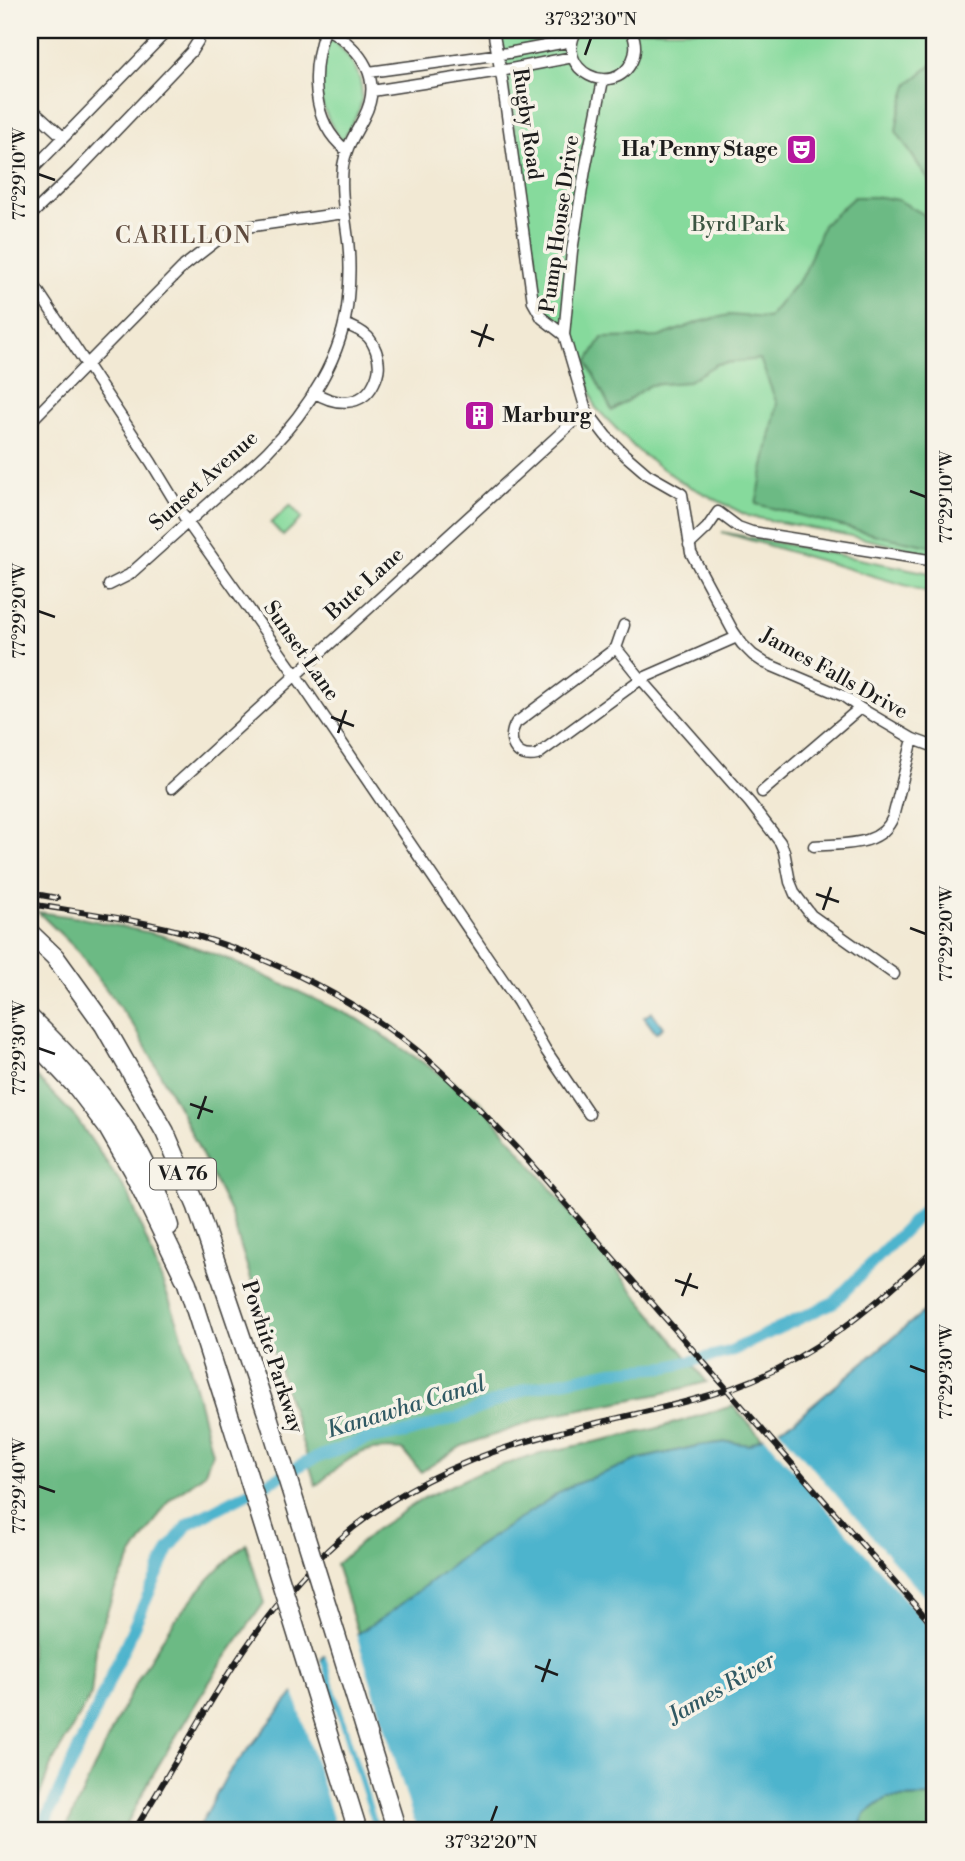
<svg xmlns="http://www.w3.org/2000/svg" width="965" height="1861" viewBox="0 0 965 1861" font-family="'Libre Bodoni',serif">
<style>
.green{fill:#86da9c;stroke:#517b5c;stroke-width:2}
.forest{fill:#6cba84;stroke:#446b50;stroke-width:2}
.water{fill:#4eb4cd;stroke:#356874;stroke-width:2}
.pier{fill:#f2e9d4}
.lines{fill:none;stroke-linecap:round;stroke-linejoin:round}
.canal{stroke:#4eb4cd;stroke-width:12}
.minor-casing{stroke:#3c3b38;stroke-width:13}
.motorway-casing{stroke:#3c3b38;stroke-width:21}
.minor{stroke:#fff;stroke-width:10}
.motorway{stroke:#fff;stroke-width:18}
.rail-casing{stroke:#1c1c1c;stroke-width:6}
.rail{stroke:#f7f3e8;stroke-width:3.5;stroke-dasharray:10;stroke-linecap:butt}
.motorway-bridge-casing{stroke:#3c3b38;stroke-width:21;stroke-linecap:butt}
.motorway-bridge{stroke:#fff;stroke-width:18}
.ticks{fill:none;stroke:#1c1c1c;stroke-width:2.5}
.labels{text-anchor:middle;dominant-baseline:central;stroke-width:7;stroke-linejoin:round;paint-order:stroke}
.shield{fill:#f7f3e8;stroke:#5e5c59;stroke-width:2}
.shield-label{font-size:19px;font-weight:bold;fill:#1c1c1c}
.street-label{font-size:21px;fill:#1c1c1c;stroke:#f7f3e8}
.poi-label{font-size:21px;font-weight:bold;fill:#1c1c1c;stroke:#f7f3e8;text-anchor:end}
.park-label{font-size:21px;fill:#3c5542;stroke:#f7f3e8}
.neighbourhood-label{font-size:23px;letter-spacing:2px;fill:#5e4a3d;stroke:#f7f3e8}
.water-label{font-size:23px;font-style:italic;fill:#305963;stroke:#f7f3e8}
.neatline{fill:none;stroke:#1c1c1c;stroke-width:2.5}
.ticks-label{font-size:18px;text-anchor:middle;fill:#1c1c1c}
</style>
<rect width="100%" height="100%" fill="#f7f3e8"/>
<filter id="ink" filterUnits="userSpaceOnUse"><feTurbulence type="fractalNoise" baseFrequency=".0143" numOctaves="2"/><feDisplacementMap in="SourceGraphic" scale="14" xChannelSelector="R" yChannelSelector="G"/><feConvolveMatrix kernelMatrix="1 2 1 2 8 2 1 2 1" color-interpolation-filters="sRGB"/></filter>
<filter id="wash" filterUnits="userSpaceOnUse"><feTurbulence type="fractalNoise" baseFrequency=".00686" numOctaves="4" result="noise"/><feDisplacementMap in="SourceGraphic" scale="28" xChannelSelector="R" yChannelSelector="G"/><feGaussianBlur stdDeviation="1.57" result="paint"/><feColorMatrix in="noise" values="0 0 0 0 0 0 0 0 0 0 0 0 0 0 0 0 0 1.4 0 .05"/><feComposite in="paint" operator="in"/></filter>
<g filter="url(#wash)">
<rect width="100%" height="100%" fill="#f2e9d4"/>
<path class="green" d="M499,30h436v524l-93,-20 -94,-18 -65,-33 -44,-31 -44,-45 -22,-76 -19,-12 -15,-18z
M327,35c21,17 41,43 33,72 -4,12 -12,23 -18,34 -13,-17 -24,-39 -23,-62 0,-14 5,-30 8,-44z
M290,505l12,13 -19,18 -12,-13z
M722,532l213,42v20z"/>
<path class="forest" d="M933,64l2,1v125l-39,-59 3,-17 10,-31z
M854,197h27l17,3 25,14 12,36v297l-55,-11 -124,-32 21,-100 -17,-45 -43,5 -30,18 -37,3 -38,26 -25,-49 15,-24 57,-1 40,-15 30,-7 39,3 36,-44 19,-49z
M38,912l43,6 79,17 63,22 135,62 121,81 228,282 -47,12 -105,20 -93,32 -41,26 -18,-22c-12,-1 -28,-2 -40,2 -16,6 -34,23 -47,34l-86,-274 -49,-100 -45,-83 -60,-80z
M30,1070l46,48 53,77 51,133 32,125 -8,21 -35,26 -37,56 -17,33 -18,51 -6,55 -40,70 -21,57z
M733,1406l29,32 -13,7 -20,-3 -27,3 -62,14 -282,174 -22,-68 39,-35 49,-32 58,-27 65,-19 104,-22z
M246,1544l18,59 -41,58 -28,44 -43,71 -29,55h-58c48,-102 91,-214 181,-287z
M935,1797v34h-77l7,-17 22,-16z"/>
<path class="water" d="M652,1012l11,15 -7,6 -12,-16z
M935,1302v495l-48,1 -22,16 -7,17h-661l30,-56 98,-120 63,-41 82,-63 98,-64 72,-28 62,-14 27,-3 20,3 45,-24z"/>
<path class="pier" d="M777,1427l158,182v25l-173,-200z
M355,1631l62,200h-37l-56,-180z
M319,1656l55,175h-37l-44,-142z"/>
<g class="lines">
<path class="canal" d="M41,1831l128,-282 19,-25 125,-65 54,-20 39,-6 53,-16 67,-28 85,-18 57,-4 61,-15 105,-50 101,-103"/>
</g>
</g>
<g filter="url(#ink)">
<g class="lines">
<defs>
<path id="minor" d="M325,30c-14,38 -15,92 21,120
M493,30l9,49 31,223 9,16 22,17
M577,30c-24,40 37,70 55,31 5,-11 4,-20 -1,-31
M369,72l139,-19 64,-12
M603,80l-18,90 -13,81 -8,84 22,75 20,26 19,19 22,19 35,20 9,59 42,78 9,13 11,11 12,8 78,33 17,12 53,31 22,8
M372,91l128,-20 73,-14
M30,107l33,30
M30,172l138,-142
M30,216l46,-44 115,-120 7,-11 1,-11
M30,279l121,183 37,61 107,151 223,328 27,47 44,65
M314,392c20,13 48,16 60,-9 6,-12 6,-20 2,-32 -2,-5 -4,-10 -8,-14 -6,-6 -15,-10 -24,-13
M30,422l154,-156 36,-28 26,-11 98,-14
M689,545l18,-17 11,-16 20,15 14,5 183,29
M109,585l20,-10c29,-26 58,-52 87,-78 17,-15 36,-30 52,-46 39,-40 76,-95 80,-153 2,-19 2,-39 0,-58 -3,-25 -8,-49 -5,-74 3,-20 12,-31 21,-49 20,-38 -3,-68 -35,-87
M737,637l-96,42 -104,76c-22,5 -31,-15 -21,-32l100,-75 25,31 109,124 30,39 4,9 6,31 5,12 16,21 83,59
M616,648l8,-23
M172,788l414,-378
M762,792l98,-84
M814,846c28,-3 67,2 79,-29l20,-78"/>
<path id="motorway" d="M30,933l25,24 49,68 61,107 32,75 70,206
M30,1018c51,49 100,105 127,172 5,12 8,24 12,36
M30,1040l13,11 33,35 32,42 24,42 55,113 45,141"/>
</defs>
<use href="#minor" class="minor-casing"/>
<use href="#motorway" class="motorway-casing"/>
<use href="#minor" class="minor"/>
<use href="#motorway" class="motorway"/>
<defs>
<path id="rail" d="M30,893l27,5
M30,904c55,9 113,16 167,32 79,24 157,63 221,115 38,32 72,69 106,105l411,472
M134,1831c67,-107 118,-221 219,-303 55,-44 121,-73 189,-91 63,-18 128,-28 190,-49 80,-28 143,-82 203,-139"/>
</defs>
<use href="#rail" class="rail-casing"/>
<use href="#rail" class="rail"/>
<defs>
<path id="motorway-bridge" d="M267,1413l130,418
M232,1424l126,407"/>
</defs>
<use href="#motorway-bridge" class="motorway-bridge-casing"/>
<use href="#motorway-bridge" class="motorway-bridge"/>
</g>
</g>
<path class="ticks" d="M585,55l6,-17M38,174l17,6M471,331l23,9M479,347l8,-23M910,491l16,6M38,611l17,6M331,717l23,9M338,733l8,-23M816,894l23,8M823,910l8,-23M910,928l16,6M38,1048l17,6M190,1104l23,8M198,1119l8,-23M675,1280l23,8M682,1296l9,-23M910,1366l16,6M38,1486l17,6M535,1666l23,9M542,1682l8,-23M491,1822l6,-16"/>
<defs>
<symbol id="theatre-square" viewBox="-11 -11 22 22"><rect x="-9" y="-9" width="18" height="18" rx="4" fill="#b5179e" stroke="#f7f3e8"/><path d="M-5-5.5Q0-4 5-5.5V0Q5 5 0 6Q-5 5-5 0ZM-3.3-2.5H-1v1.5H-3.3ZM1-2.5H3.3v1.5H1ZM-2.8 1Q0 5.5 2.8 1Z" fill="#fff"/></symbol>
<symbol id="building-square" viewBox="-11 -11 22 22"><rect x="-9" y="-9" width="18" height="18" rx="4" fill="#b5179e" stroke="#f7f3e8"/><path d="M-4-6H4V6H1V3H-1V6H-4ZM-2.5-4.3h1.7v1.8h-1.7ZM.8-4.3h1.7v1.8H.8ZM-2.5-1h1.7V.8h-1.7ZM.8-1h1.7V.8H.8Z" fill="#fff"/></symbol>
</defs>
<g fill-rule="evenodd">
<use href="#theatre-square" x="784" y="132" width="35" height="35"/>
<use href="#building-square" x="462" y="398" width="35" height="35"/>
</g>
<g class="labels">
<rect class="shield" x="150" y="1158.5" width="66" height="31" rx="5"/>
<g class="shield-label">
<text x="183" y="1174">VA 76</text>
</g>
<g class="street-label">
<text transform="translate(527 124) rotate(82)">Rugby Road</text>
<text transform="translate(560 224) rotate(-82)">Pump House Drive</text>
<text transform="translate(204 481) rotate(-42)">Sunset Avenue</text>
<text transform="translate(365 584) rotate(-42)">Bute Lane</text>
<text transform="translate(301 651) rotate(55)">Sunset Lane</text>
<text transform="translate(834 674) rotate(29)">James Falls Drive</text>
<text transform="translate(272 1357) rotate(72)">Powhite Parkway</text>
</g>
<g class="poi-label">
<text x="778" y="150">Ha' Penny Stage</text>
<text x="502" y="416" text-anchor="start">Marburg</text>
</g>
<g class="park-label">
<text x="738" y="225">Byrd Park</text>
</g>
<g class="neighbourhood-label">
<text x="184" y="236">CARILLON</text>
</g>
<g class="water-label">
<text transform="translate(406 1407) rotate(-17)">Kanawha Canal</text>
<text transform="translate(722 1688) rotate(-30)">James River</text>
</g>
</g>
<rect width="965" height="1861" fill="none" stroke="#f7f3e8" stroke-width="77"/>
<rect x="38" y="38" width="888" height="1784" class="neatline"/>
<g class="ticks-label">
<text x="591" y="25">37°32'30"N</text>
<text transform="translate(19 174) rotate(-90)" y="6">77°29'10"W</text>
<text transform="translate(946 497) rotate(-90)" y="6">77°29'10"W</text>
<text transform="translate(19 611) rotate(-90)" y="6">77°29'20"W</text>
<text transform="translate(946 934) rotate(-90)" y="6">77°29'20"W</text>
<text transform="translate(19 1048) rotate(-90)" y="6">77°29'30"W</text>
<text transform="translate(946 1372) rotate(-90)" y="6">77°29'30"W</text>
<text transform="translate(19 1486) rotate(-90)" y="6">77°29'40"W</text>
<text x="491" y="1848">37°32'20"N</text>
</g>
</svg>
